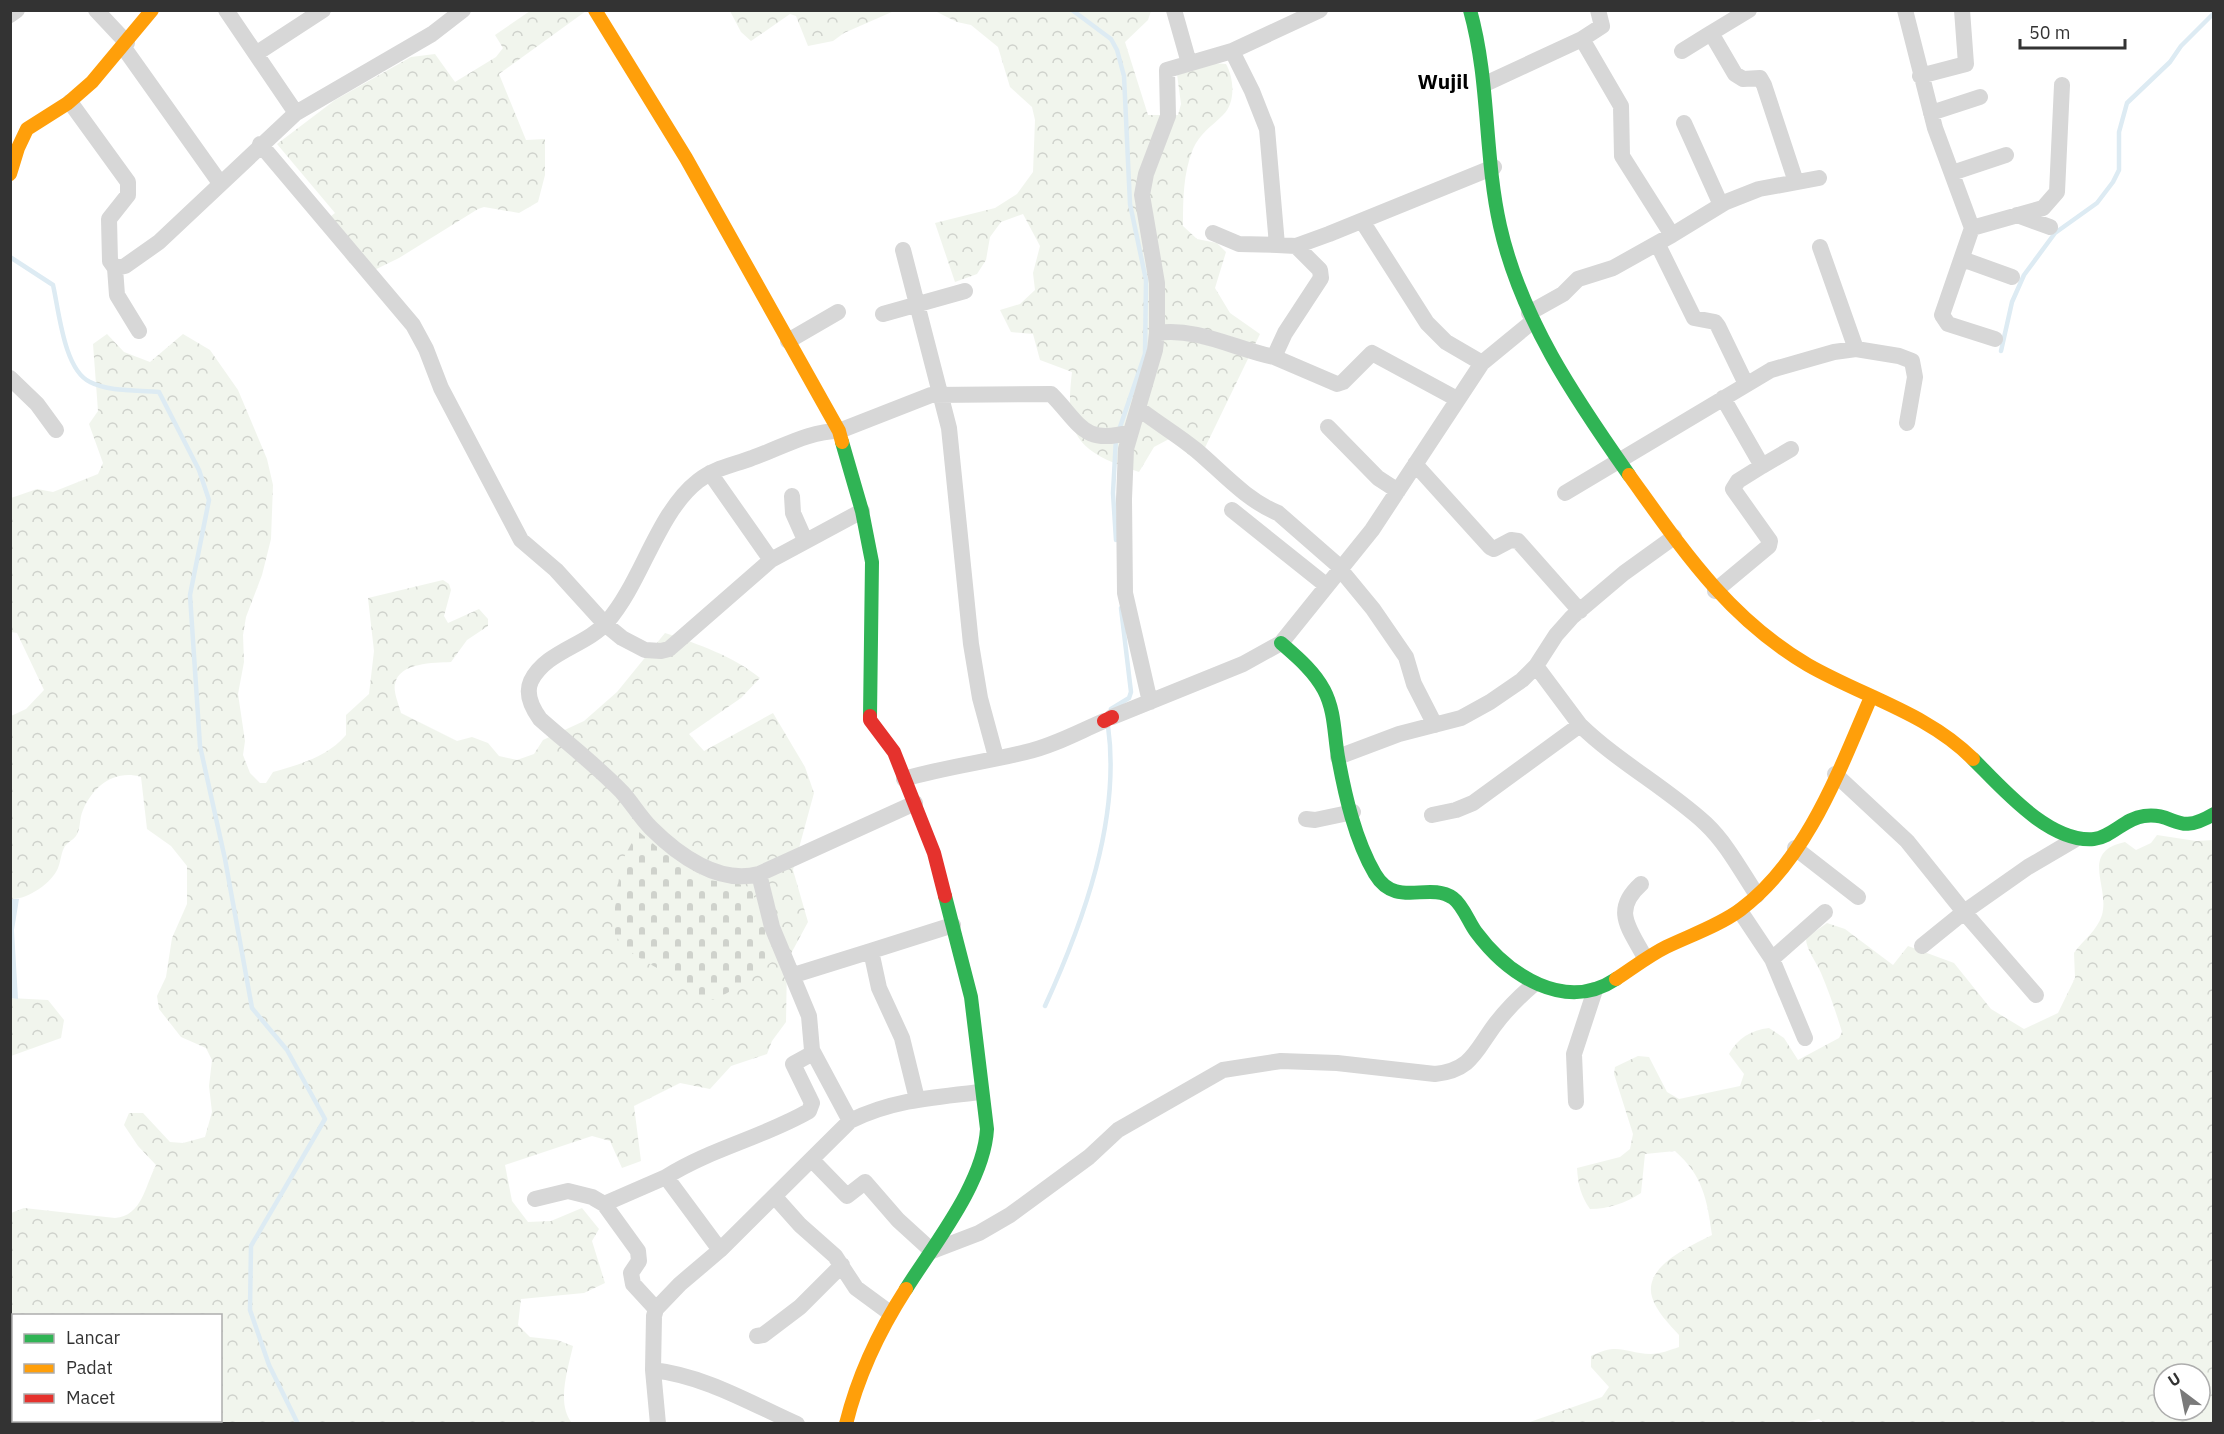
<svg xmlns="http://www.w3.org/2000/svg" width="2224" height="1434" viewBox="0 0 2224 1434" font-family="'IBM Plex Sans',sans-serif">
<style>
.forest{fill:url(#forest-crowns);fill-rule:evenodd}
.cemetery{fill:url(#cemetery-stones)}
.water{fill:#ddebf3}
.lines{fill:none;stroke-linecap:round;stroke-linejoin:round}
.stream{stroke:#ddebf3;stroke-width:4.5}
.street{stroke:#d7d7d7;stroke-width:16}
.fast{stroke:#30b455;stroke-width:14}
.slow{stroke:#ff9f0a;stroke-width:14}
.jam{stroke:#e5322d;stroke-width:14}
.labels{text-anchor:middle;dominant-baseline:central;stroke-width:6;stroke-linejoin:round;paint-order:stroke}
.quarter-label{font-size:21px;font-weight:bold;fill:#000;stroke:#fff}
</style>
<defs>
<pattern id="forest-crowns" width="20" height="18" patternUnits="userSpaceOnUse" patternTransform="scale(1.5)"><rect width="20" height="18" fill="#f1f5ed"/><path d="M2 6a3 3 0 1 1 6 0M12 15a3 3 0 1 1 6 0" fill="none" stroke="#cfd2cc"/></pattern>
<pattern id="cemetery-stones" width="16" height="16" patternUnits="userSpaceOnUse" patternTransform="scale(1.5)"><rect width="16" height="16" fill="#f1f5ed"/><path d="M2 7V4a2 2 0 0 1 4 0v3zM10 15v-3a2 2 0 0 1 4 0v3z" fill="#cfd2cc"/></pattern>
</defs>
<rect width="100%" height="100%" fill="#fff"/>
<path class="forest" d="M530,11h56l-87,63 27,66 19,-1v36l-7,27 -19,11 -35,-6 -6,2 -79,49 -35,17 -16,-14 -26,-38 13,-10 -58,-69 58,-44 76,-43 24,-3 20,28 41,-25 7,-9 -8,-13z
M730,11h164l-50,22 -11,8 -25,5 -12,-30 -6,-2 -39,27 -10,-9z
M935,11h216l-3,9 -23,22 23,73h30l3,-11 -4,-30 34,-11 15,1c8,14 10,39 -3,51 -12,12 -23,18 -30,34 -10,24 -10,52 -10,77l14,13 20,4 9,9 -11,36 15,25 30,21 -62,128 -29,-23 -15,8 -15,25c-61,-20 -75,-34 -67,-100l-32,-12 -7,-26 -22,-2 -11,-22 20,-6 15,-14 -2,-17 7,-27 -17,-32 -22,8 -11,15 -4,23 -9,14 -22,8 -20,-59 60,-15 22,-14 16,-22 2,-52 -3,-13 -22,-20 -12,-40 -27,-22 -14,-3z
M107,334l17,18 26,10 33,-28 27,16 28,40 29,69 6,26 -2,54 -9,36 -16,42 -3,18 1,27 -6,32 7,47 -2,14 7,18 10,10h6l7,-11c28,-8 54,-15 73,-37v-20l23,-21 5,-43 -6,-53 75,-18 6,4 2,6 -7,26 4,7 31,-14 9,10v7l-21,14 -16,22c-17,1 -52,0 -56,22 -2,8 4,21 6,29l56,28 15,-4 16,6 11,13 18,4 17,-6 9,-14 41,-19 33,-29 48,-59c33,11 68,23 95,45l-19,20 -52,36 15,17 69,-38 32,54 9,26 -21,77 15,52 -21,39 -1,61 -14,19 -5,13 -36,12 -21,23 -30,-6 -46,23 7,55 -19,7 -12,-27 -18,-5 -87,29 7,36 16,21 23,-1 31,-13 17,21 -7,12 13,42 -21,10 -63,6 -3,26 12,12 27,3 16,6c-5,23 -17,58 -1,77h-504l-2,-2 154,-1v-104h-206l-1,51 -3,1 1,-155 13,-5 91,10c27,-2 30,-32 41,-53l-18,-19 -14,-21 5,-12h14l27,29 13,1 22,-6 7,-25 -3,-26 3,-26 -6,-12 -25,-11 -22,-28 -2,-13 9,-19 6,-39 15,-34v-38l-16,-20 -24,-17 -6,-52c-26,-8 -48,9 -58,33 -4,8 -2,19 -7,26 -3,4 -8,6 -11,10 -4,6 -4,15 -7,22 -6,15 -31,32 -47,31v-183l15,-7 18,-19 -27,-57 -6,-1v-134l26,-9 16,3 45,-18 5,-11 -14,-39 9,-13 -5,-67z
M2157,835l39,6 17,-1v583l-388,1 -6,-5 -23,5h-272l78,-27 7,-10 -18,-20v-11c28,-14 33,-3 60,-2 9,0 19,-4 28,-7v-12c-10,-11 -23,-24 -27,-38 -9,-31 39,-51 60,-62 -5,-36 -9,-59 -37,-84l-30,3 -4,39c-15,10 -33,16 -51,16 -9,-13 -12,-24 -13,-41l43,-11 10,-8 3,-15 -19,-60 1,-7 23,-11 11,1 18,35 12,7 61,-13 4,-12 -15,-20c9,-16 22,-24 40,-26l15,10 14,22 41,-22 3,-6c-6,-20 -13,-40 -21,-59 -5,-12 -15,-23 -15,-35l21,-15 18,6 48,36 15,-19 46,17 37,46 33,20 34,-16 17,-35 -1,-25c9,-13 23,-22 28,-38 8,-29 -23,-63 23,-73l11,8 15,-7zM2164,1374h36v36h-36z
M10,998l38,2 16,20 -3,18 -50,18z"/>
<path class="cemetery" d="M638,831l24,20 46,29 31,4 12,4 25,71c-17,11 -56,46 -75,42 -23,-33 -69,-34 -89,-71l9,-67z"/>
<path class="water" d="M11,899h8l-5,31 4,69 -7,-1z"/>
<g class="lines">
<path class="stream" d="M1072,10l39,29 6,11 7,26 6,128 16,76 -1,74 -26,76
M10,257l43,28c6,26 11,85 37,97 19,10 48,8 69,10l40,78 10,30 -19,95 10,151 25,113 27,149 35,42 38,69 -74,127 -1,64 19,55 29,59
M2001,351l11,-49 12,-27 31,-42 42,-30 16,-21 6,-12v-38l8,-29 43,-41 11,-16 33,-33
M1116,438l-3,55 3,47
M1111,709l18,-11 2,-6 -10,-84
M1045,1006c38,-83 76,-187 63,-280"/>
<path class="street" d="M96,10l31,33
M226,10l70,103
M1174,10l15,53
M1320,10l-88,41 20,40 15,38 10,116 19,1 33,-12 165,-67
M1749,10l-38,23 24,41 8,5 17,-1 4,7 32,97
M1905,10l30,118 37,100 71,-20 14,-16 5,-107
M10,15l7,-5
M1582,39l20,-13 -4,-16
M124,48l96,135
M1682,51l29,-18
M257,53l66,-43
M1920,76l46,-12 -4,-54
M1485,84l97,-45 39,67 1,50 50,79 -59,33 -35,11 -15,15 -34,19
M70,102l58,80v13l-19,24 1,42 5,7 2,27 22,36
M1931,113l49,-16
M1684,123l37,82
M260,144l153,181 13,24 15,39 80,152 35,30 49,54 17,14 23,12 16,1 8,-2 102,-89 91,-49
M1952,173l54,-18
M2017,215l33,12
M1362,221l65,102 19,19 36,21
M1972,228l-30,87 6,9 47,15
M1213,233l26,11 38,1
M1672,235l54,-33 33,-13 60,-11
M1658,245l36,73 21,4 3,4 28,58
M1296,246l24,24 1,8 -36,55 -11,24 63,27 6,-2 29,-29 85,46
M1820,247l36,102
M903,250l46,178 22,216 9,54 16,59
M1962,259l50,18
M115,268l10,-2 34,-24 137,-129 136,-79 31,-24
M883,314l82,-23
M1157,333c40,-6 78,16 117,24
M788,341l50,-29
M10,378l27,26 19,26
M1138,408c19,15 40,27 58,42 26,22 50,50 82,63l63,55
M1328,427l50,51 20,13
M1415,464l75,83 4,2 17,-9 7,1 62,70
M1762,466l29,-17
M710,473l61,87
M1565,493l206,-123 63,-18 22,-3 43,7 13,5 3,16 -8,46
M792,496l1,17 12,27
M1232,510l95,76
M1340,569l33,40 33,48 8,27 21,41
M1715,591l54,-45 1,-5 -37,-52 5,-8 24,-15 -39,-68
M1150,702l-25,-109 -1,-94 2,-50 29,-99 2,-17v-50l-15,-88 4,-21 22,-58 -1,-46 65,-19
M1112,717l131,-53 38,-21 91,-113 110,-167 51,-42
M1580,725c38,37 87,63 126,99 21,20 35,47 51,71
M1338,757l61,-23 62,-16 29,-16 32,-22 14,-14 20,-31 16,-18 52,-44 50,-36
M1835,774l72,67 57,71 64,-45 46,-27
M904,779c41,-12 82,-17 122,-27 27,-6 52,-20 78,-31
M915,803l-156,71c-40,11 -81,-19 -108,-46 -11,-11 -19,-25 -29,-36 -25,-26 -55,-49 -82,-73 -8,-11 -15,-25 -9,-38 15,-30 55,-35 76,-59 35,-40 50,-109 91,-141 16,-13 36,-16 54,-23 29,-10 56,-27 87,-27l92,-36 120,-1c29,29 32,52 79,38
M1432,815l24,-5 17,-7 107,-78 -44,-59
M1306,819l9,1 38,-8
M1795,848l63,49
M759,874l13,53 37,89 3,34 38,71
M1641,884c-30,27 -11,45 4,74
M1740,911l32,48 33,79
M1922,946l42,-34 72,83
M1772,959l53,-47
M794,975l77,-24
M917,1099l-15,-61 -23,-50 -8,-37 82,-26
M1576,1102l-2,-48 21,-64
M812,1160l35,36 18,-14 33,38 34,31 47,-18 31,-18 79,-58 29,-27 105,-60 58,-9 56,2 98,11c36,-4 40,-22 59,-48 11,-15 25,-29 39,-41
M775,1197l25,28 35,31 21,32 34,25
M535,1199l33,-8 24,6 12,7 34,47 1,10 -8,12 2,11 23,25
M604,1204l62,-27
M720,1250l-54,-73c44,-28 98,-40 143,-66l3,-8 -19,-39 20,-11
M757,1336l6,-1 37,-28 42,-42
M653,1370c52,6 97,33 144,54
M658,1424l-5,-54 1,-54 2,-7 24,-25 40,-34 130,-129c41,-21 86,-24 131,-29"/>
<path class="fast" d="M1470,10c20,71 14,145 30,216 21,93 75,172 129,249
M842,442l20,69 10,51 -2,154
M1281,643c16,14 33,28 43,47 11,21 10,44 14,67 7,38 17,83 37,117 21,35 53,7 78,24 10,7 16,25 23,34 32,43 89,81 140,47
M1973,759c29,29 76,84 121,80 18,-2 31,-21 50,-23 33,-4 31,21 70,-2
M906,1289c28,-45 78,-106 81,-160l-16,-132 -26,-101"/>
<path class="slow" d="M595,10l91,148 153,273 3,11
M10,174l8,-26 9,-19 41,-26 24,-21 60,-72
M1629,475c54,75 98,142 179,190 56,32 119,48 165,94
M1616,979c17,-11 32,-23 50,-32 25,-12 52,-21 74,-37 67,-50 99,-139 131,-213
M846,1424c12,-49 33,-93 60,-135"/>
<path class="jam" d="M870,716v4l24,32 40,101 11,43
M1104,721l8,-4"/>
</g>
<g class="labels">
<g class="quarter-label">
<text x="1443" y="81">Wujil</text>
</g>
</g>
<rect width="2224" height="1434" fill="none" stroke="#333333" stroke-width="24"/>
<rect x="12" y="1314" width="210" height="108" fill="#ffffff" stroke="#adadad" stroke-width="1.5"/>
<rect x="24" y="1334" width="30" height="9" fill="#30b455" stroke="#adadad" stroke-width="1.5"/>
<text x="66" y="1344" font-size="18" fill="#333333">Lancar</text>
<rect x="24" y="1364" width="30" height="9" fill="#ff9f0a" stroke="#adadad" stroke-width="1.5"/>
<text x="66" y="1374" font-size="18" fill="#333333">Padat</text>
<rect x="24" y="1394" width="30" height="9" fill="#e5322d" stroke="#adadad" stroke-width="1.5"/>
<text x="66" y="1404" font-size="18" fill="#333333">Macet</text>
<g transform="translate(2182 1392) rotate(328)"><circle r="28" fill="#ffffff" stroke="#adadad" stroke-width="1.5"/>
<path d="M0-4.5L10 22L0 15L-10 22Z" fill="#7a7a7a"/>
<text y="-9" font-size="16" font-weight="bold" text-anchor="middle" fill="#333333">U</text>
</g>
<path d="M2020 39v9h105v-9" fill="none" stroke="#333333" stroke-width="3"/>
<text x="2029" y="39" font-size="18" fill="#333333" stroke="#ffffff" stroke-width="4.5" paint-order="stroke">50 m</text>
</svg>
